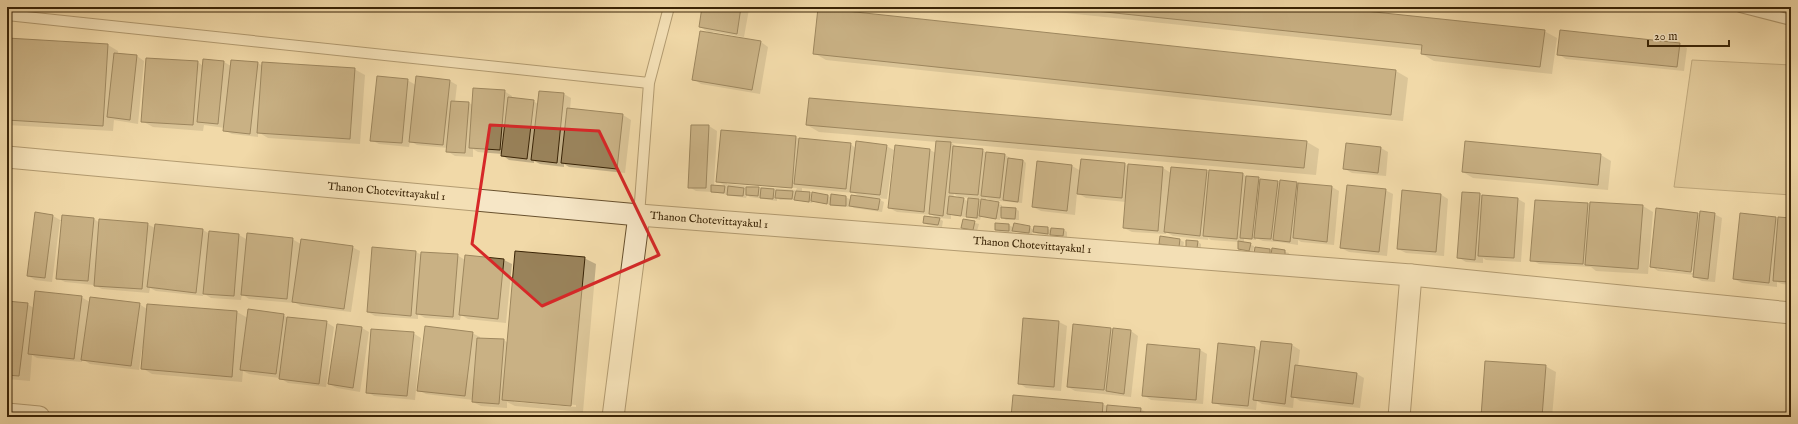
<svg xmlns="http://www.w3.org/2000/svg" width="1798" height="424" viewBox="0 0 1798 424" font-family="'IM FELL English',serif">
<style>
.green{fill:#d2ba8c;stroke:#866f49}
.shadow{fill:#0003;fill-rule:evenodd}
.building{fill:#99825a;stroke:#3a2406}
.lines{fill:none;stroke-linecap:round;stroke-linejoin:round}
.lane-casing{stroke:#68512e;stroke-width:12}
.street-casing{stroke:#68512e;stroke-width:23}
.lane{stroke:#f6e6c6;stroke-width:10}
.street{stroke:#f6e6c6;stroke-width:21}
.marked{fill:none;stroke:#d62828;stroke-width:3;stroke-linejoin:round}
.labels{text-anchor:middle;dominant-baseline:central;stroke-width:3;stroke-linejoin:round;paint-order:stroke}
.street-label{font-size:11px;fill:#3a2406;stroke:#f6e6c6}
</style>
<rect width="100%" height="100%" fill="#f1d9a8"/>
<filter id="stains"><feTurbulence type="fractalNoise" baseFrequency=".005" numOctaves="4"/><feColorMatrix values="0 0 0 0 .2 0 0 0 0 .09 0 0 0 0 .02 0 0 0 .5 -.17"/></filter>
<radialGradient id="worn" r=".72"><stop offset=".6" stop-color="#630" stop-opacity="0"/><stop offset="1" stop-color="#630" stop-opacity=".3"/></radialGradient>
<path class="green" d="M1692,60l99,5v130l-117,-8z"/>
<path class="shadow" d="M703,7h43l3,2 -5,28 -31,-5 -1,2 49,8 7,5 -8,47 -59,-10 -8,-5 18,-45 -11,-7z
M1009,7h309l226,24 13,7 -5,36 -118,-13 -12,-7v-4z
M7,39l101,6 10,6v3l19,2 7,5 -6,63 -24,-4 -1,11 -106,-6z
M1679,44l8,4 -3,23 -118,-12 -8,-5z
M814,53l582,18 12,7 -5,43 -577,-61z
M198,62l5,4 21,-4 7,4 27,-3 5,3 91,3 11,6 -5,69 -92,-6 -10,-6v5l-26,-3 -8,-4 1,-2 -21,-3 -1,6 -50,-4 -11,-6z
M407,80l9,5 34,-4 7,4 -2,17 14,1 4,2 31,-14 8,5v3l21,2 5,3 26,-10 7,4 -1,12 53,5 8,5 -6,53 -56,-6 -5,-3v3l-24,-3 -6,-3v2l-25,-3 -7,-5v-1l-24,-2 -5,-3v8l-18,-1 -8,-5 1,-3 -31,-3 -7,-4 -1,6 -30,-3 -8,-4z
M807,125l500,17 12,7 -3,26 -365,-32 8,5 23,2 7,4 16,1 7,4 11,1 3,3 -4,40 -32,-3 -4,-2v3l16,4v3l14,1 3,2v9h-13l-6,-4v4l-19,-4 -1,4 -9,-2 -6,-3v2l-14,-2v4l-13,-1 5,3 -1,6 -14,-2 -4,-2 14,-4 -6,-4 -35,-3 -8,-4 7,-61 34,3 6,3 1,-11 -118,-10zM954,194l7,5 -8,-1zM960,197l10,1 -1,4zM975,198l7,1v3z
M692,126h17l8,5 -3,55 13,1 -10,-6 79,-44 4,3 50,4 6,4 30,-2 8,4 -7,49 -11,-1 8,4 -2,10 -28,-4 -5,-3v2l-14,-1 -4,-2v1l-18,-4 -1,2 -16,-3h-16l-3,-2v3l-27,-4 -3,-2 -1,3 -14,-2 -4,-2v1l-15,-3 -17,-1 -7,-4zM727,182l70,6 -1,2 -69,-6zM802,188l52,5 7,4 -10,3 -5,-3 -14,-1v2l-4,-2 -15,-1 -11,-3z
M1381,148l7,4 -2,24 -34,-3 -7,-4z
M1601,155l10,6 -3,29 -135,-12 -10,-6z
M1082,160l43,4 4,3 34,1 8,5 35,-2 4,2 33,1 6,4 28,4 4,2v-3l51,6 7,4 -5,54 -33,-3 -3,-2v5l-19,-3 -16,-1 -7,-3v2l-12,-1v4l10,3 -1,7 -14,-4v-7l-28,-2 -3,-2v2l-35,-4 -7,-4v2l-34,-2 -8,-4 2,-26 -40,-4 -9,-5 -2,22 -34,-4 -8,-4 39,-41 9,5z
M1385,190l8,4 -6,62 -38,-4 -8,-4z
M1440,194l8,5 -4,57 -38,-3 -8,-4z
M1480,194l4,2 34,3 7,4 -4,59 -35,-2 -3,-2v5l-17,-1 -7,-4z
M1588,204l3,2h52l10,6 -5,62 -52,-3 -5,-4 -52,-3 -7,-4z
M1697,214l4,2 13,-2 8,4 -7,64 -13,-1 -8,-4v-2l-36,-4 -7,-5zM1657,267l39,4v2l-39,-4z
M53,216l9,5 32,-2 6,4 47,1 8,4 1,-3 47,5 7,4v-2l29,3 9,5 44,-1 9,5 51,3 8,4 -9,61 -50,-6 -7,-4v1l-45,-4 -7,-5 -1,6 -30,-2 -8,-5v3l-47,-5 -6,-3 -1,5 -47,-4 -8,-4 -29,-3 -8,-4 5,-57h-2l-8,61 -17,-2 -7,-4z
M1776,218l3,2 12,-1v66l-9,-1 -5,-2v5l-35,-4 -8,-4z
M964,220l15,4 -2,7 -15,-4z
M996,224l13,1 5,3 15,-1 5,3 1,-3 17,3h12l3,2v5l-29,-3 -5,-3 -1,4 -15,-3 -4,-2 -1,3 -12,-1 -4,-2z
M1161,238l19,2 4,2 -1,6 -19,-2 -4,-2z
M1198,242l3,2v6l-10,-2z
M1273,249l16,4 -1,5 -29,-2 11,-6 2,1z
M416,252l6,3h35l8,5 1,-4 38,4 8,4 -6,59 -38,-4 -7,-4 -1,5 -35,-2 -7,-4v5l-43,-3 -7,-4z
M584,258l12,6 -13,148 -68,-6 -8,-4v6l-26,-2 -8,-4v-2l-47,-6 -8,-4 54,-57 8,4v2l24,1 4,3zM514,400l62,5v2l-62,-5z
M81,297l9,5 49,2 8,5v-4l90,7 11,6 35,-3 5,3 38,4 8,5 -8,60 -38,-4 -8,-5 -31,-4 -6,-3 -1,11 -90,-8 -10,-6 2,-20h-2l-3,22 -49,-6 -8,-5v3l-45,-4 -5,-3 -2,26 -23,-2v-77l20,2 7,4z
M1024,319l35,3 8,4 -6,65 -35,-3 -7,-5z
M362,328l7,4 -9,60 -23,-4 -8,-4z
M1111,329l20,2 7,5 -7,61 -56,-6 -7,-4z
M413,333l8,5 -6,62 -41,-4 -7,-4z
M1262,342l30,3 8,5 -2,17 59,7 7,4 -4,30 -60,-7 -6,-4 -1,11 -31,-4 -5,-3 -1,9 -35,-4 -8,-4 42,-54 5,3z
M1200,350l7,4 -4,50 -52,-4 -8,-5z
M1545,366l11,6 -4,45h-70z
M1103,404l5,3 33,2 7,5v3h-136z"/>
<path class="building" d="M702,7h39l-4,27 -38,-7z
M1057,7h270l218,23 -5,37 -119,-13 1,-9z
M818,8l578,62 -5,45 -578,-61z
M1560,30l120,13 -3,24 -120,-12z
M700,31l61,10 -9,49 -60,-10z
M7,38l101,6 -5,82 -96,-6z
M114,53l23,2 -7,65 -23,-3z
M146,58l52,3 -5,64 -52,-3z
M203,59l21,2 -6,63 -21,-2z
M231,60l27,2 -8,72 -27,-3z
M262,62l93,6 -5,71 -93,-6z
M377,76l31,3 -6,64 -32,-2z
M416,76l34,4 -7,65 -34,-3z
M473,88l32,2 -5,60 -31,-2z
M539,91l25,2 -7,70 -26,-3z
M508,97l26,3 -7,59 -26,-3z
M809,98l498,43 -3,27 -498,-43z
M451,101l18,1 -4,51 -19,-1z
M567,108l56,6 -6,55 -56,-6z
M691,125h18l-3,63h-18z
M721,130l75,6 -4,52 -76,-6z
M799,138l52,5 -5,46 -52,-5z
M856,141l31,4 -7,50 -30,-3z
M936,141l15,1 -8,74 -14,-2z
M1465,141l136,13 -3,31 -136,-13z
M1346,143l35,4 -3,26 -35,-4z
M895,145l35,4 -6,63 -36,-4z
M953,146l30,3 -5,46 -29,-2z
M986,152l19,2 -5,44 -19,-2z
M1008,158l15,2 -5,42 -15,-2z
M1081,159l44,4 -3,35 -45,-4z
M1037,161l35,4 -5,46 -35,-4z
M1128,164l35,3 -5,64 -35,-3z
M1171,167l36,3 -7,66 -36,-4z
M1209,170l34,3 -6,66 -34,-3z
M1246,176l13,1 -7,62 -12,-1z
M1260,179l18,2 -7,58 -17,-1z
M1280,180l17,2 -7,60 -17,-2z
M1298,183l34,3 -5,56 -34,-4z
M711,185l14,1 -1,7 -13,-1z
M1347,185l39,4 -7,63 -39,-4z
M728,186l16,2 -1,8 -16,-1z
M746,187h13l-1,9 -12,-1z
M761,188l13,1 -1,10 -13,-1z
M776,190l17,1 -1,8 -17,-1z
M1402,190l39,4 -5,58 -39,-3z
M796,191l14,1 -1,10 -15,-2z
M812,192l16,3 -1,9 -16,-3z
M1462,192l18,1 -5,67 -18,-2z
M831,194l15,2v10l-16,-1z
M851,195l29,4 -2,11 -29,-4z
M1482,195l36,3 -4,60 -36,-2z
M949,196l15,2 -3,18 -14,-2z
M968,198l11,1 -2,19 -11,-1z
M981,199l18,3 -3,17 -17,-3z
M1535,200l53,3 -5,61 -53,-3z
M1590,202l53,3 -5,64 -53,-4z
M1001,207l15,1 -1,11 -14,-1z
M1656,208l42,5 -7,59 -41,-5z
M1700,211l15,2 -7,66 -15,-2z
M35,212l18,3 -8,63 -18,-2z
M1740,213l36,4 -7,66 -36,-4z
M62,215l32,3 -6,63 -32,-2z
M924,216l16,2 -2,7 -15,-2z
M1778,217l13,1v64l-18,-1z
M99,219l49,4 -6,66 -48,-3z
M963,219l12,2 -2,9 -12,-2z
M995,223l14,1v7l-14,-1z
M1014,223l16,3 -1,7 -17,-2z
M155,224l48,5 -7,64 -49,-6z
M1034,226l14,1v7l-15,-2z
M1051,228l13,1 -1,7 -13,-1z
M209,231l30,3 -5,62 -31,-2z
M247,233l46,5 -6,61 -46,-4z
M1160,236l20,3 -1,8 -20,-3z
M301,239l52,7 -9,63 -52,-7z
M1186,240l12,1 -1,7 -11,-1z
M1238,241l13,2 -2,8 -11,-2z
M372,247l44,4 -5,65 -44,-4z
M1255,247l15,2v7l-16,-2z
M1272,248l13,2v7l-14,-2z
M515,251l70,6 -14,149 -69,-6z
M421,252l37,2 -5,63 -37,-3z
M465,255l39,4 -6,60 -39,-4z
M35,291l47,5 -8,63 -46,-5z
M90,297l50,6 -9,63 -50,-6z
M7,301l21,2 -9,73 -12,-1z
M147,304l90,7 -5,66 -91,-8z
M248,309l36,5 -8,60 -36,-4z
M287,317l40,4 -8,63 -40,-5z
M1023,318l36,3 -5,66 -36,-3z
M337,324l25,3 -9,61 -25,-4z
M1073,324l38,4 -7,62 -37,-3z
M425,326l48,6 -8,64 -48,-5z
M1113,328l18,2 -7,64 -18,-3z
M371,329l43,3 -7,64 -41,-3z
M477,338l27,1 -5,65 -27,-2z
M1261,341l31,3 -7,60 -32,-4z
M1218,343l37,4 -7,59 -36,-3z
M1147,344l53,5 -4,51 -54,-4z
M1485,361l61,4 -4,52h-61z
M1295,365l62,8 -4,31 -62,-7z
M1013,395l90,8 -1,14h-91z
M1107,405l34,3 -1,9h-34z
M1213,414l20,2v1h-20z"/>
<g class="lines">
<defs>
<path id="lane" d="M1740,7l51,13
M7,15l642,68
M639,215l10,-132 20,-76"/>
<g id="street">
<path id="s1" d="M7,157l632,58 772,60 380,38"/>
<path d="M7,414l32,3"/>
<path d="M613,417l26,-202"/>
<path d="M1399,417l12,-142"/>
</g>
</defs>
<use href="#lane" class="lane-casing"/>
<use href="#street" class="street-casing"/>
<use href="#lane" class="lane"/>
<use href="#street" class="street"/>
</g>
<path d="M0 0H1798V424H0ZM490,125l109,6 60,124 -117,51 -70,-62z" fill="#f1d9a8" fill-opacity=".55" fill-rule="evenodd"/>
<path class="marked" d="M490,125l109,6 60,124 -117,51 -70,-62z"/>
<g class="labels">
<g class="street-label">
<text stroke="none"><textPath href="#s1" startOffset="381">Thanon Chotevittayakul 1</textPath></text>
<text stroke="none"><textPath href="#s1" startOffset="705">Thanon Chotevittayakul 1</textPath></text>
<text stroke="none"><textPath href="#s1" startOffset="1029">Thanon Chotevittayakul 1</textPath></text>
</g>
</g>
<rect width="1798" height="424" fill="none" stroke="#f1d9a8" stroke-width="24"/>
<rect x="8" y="8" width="1782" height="408" fill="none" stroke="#3a2406" stroke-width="2"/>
<rect x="12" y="12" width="1774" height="400" fill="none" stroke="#3a2406"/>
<path d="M1648 40v6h81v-6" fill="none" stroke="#3a2406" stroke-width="2"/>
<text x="1654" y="40" font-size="12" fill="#3a2406" stroke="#f6e6c6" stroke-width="3" paint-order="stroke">20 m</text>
<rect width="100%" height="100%" filter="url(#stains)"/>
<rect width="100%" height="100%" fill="url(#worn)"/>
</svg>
